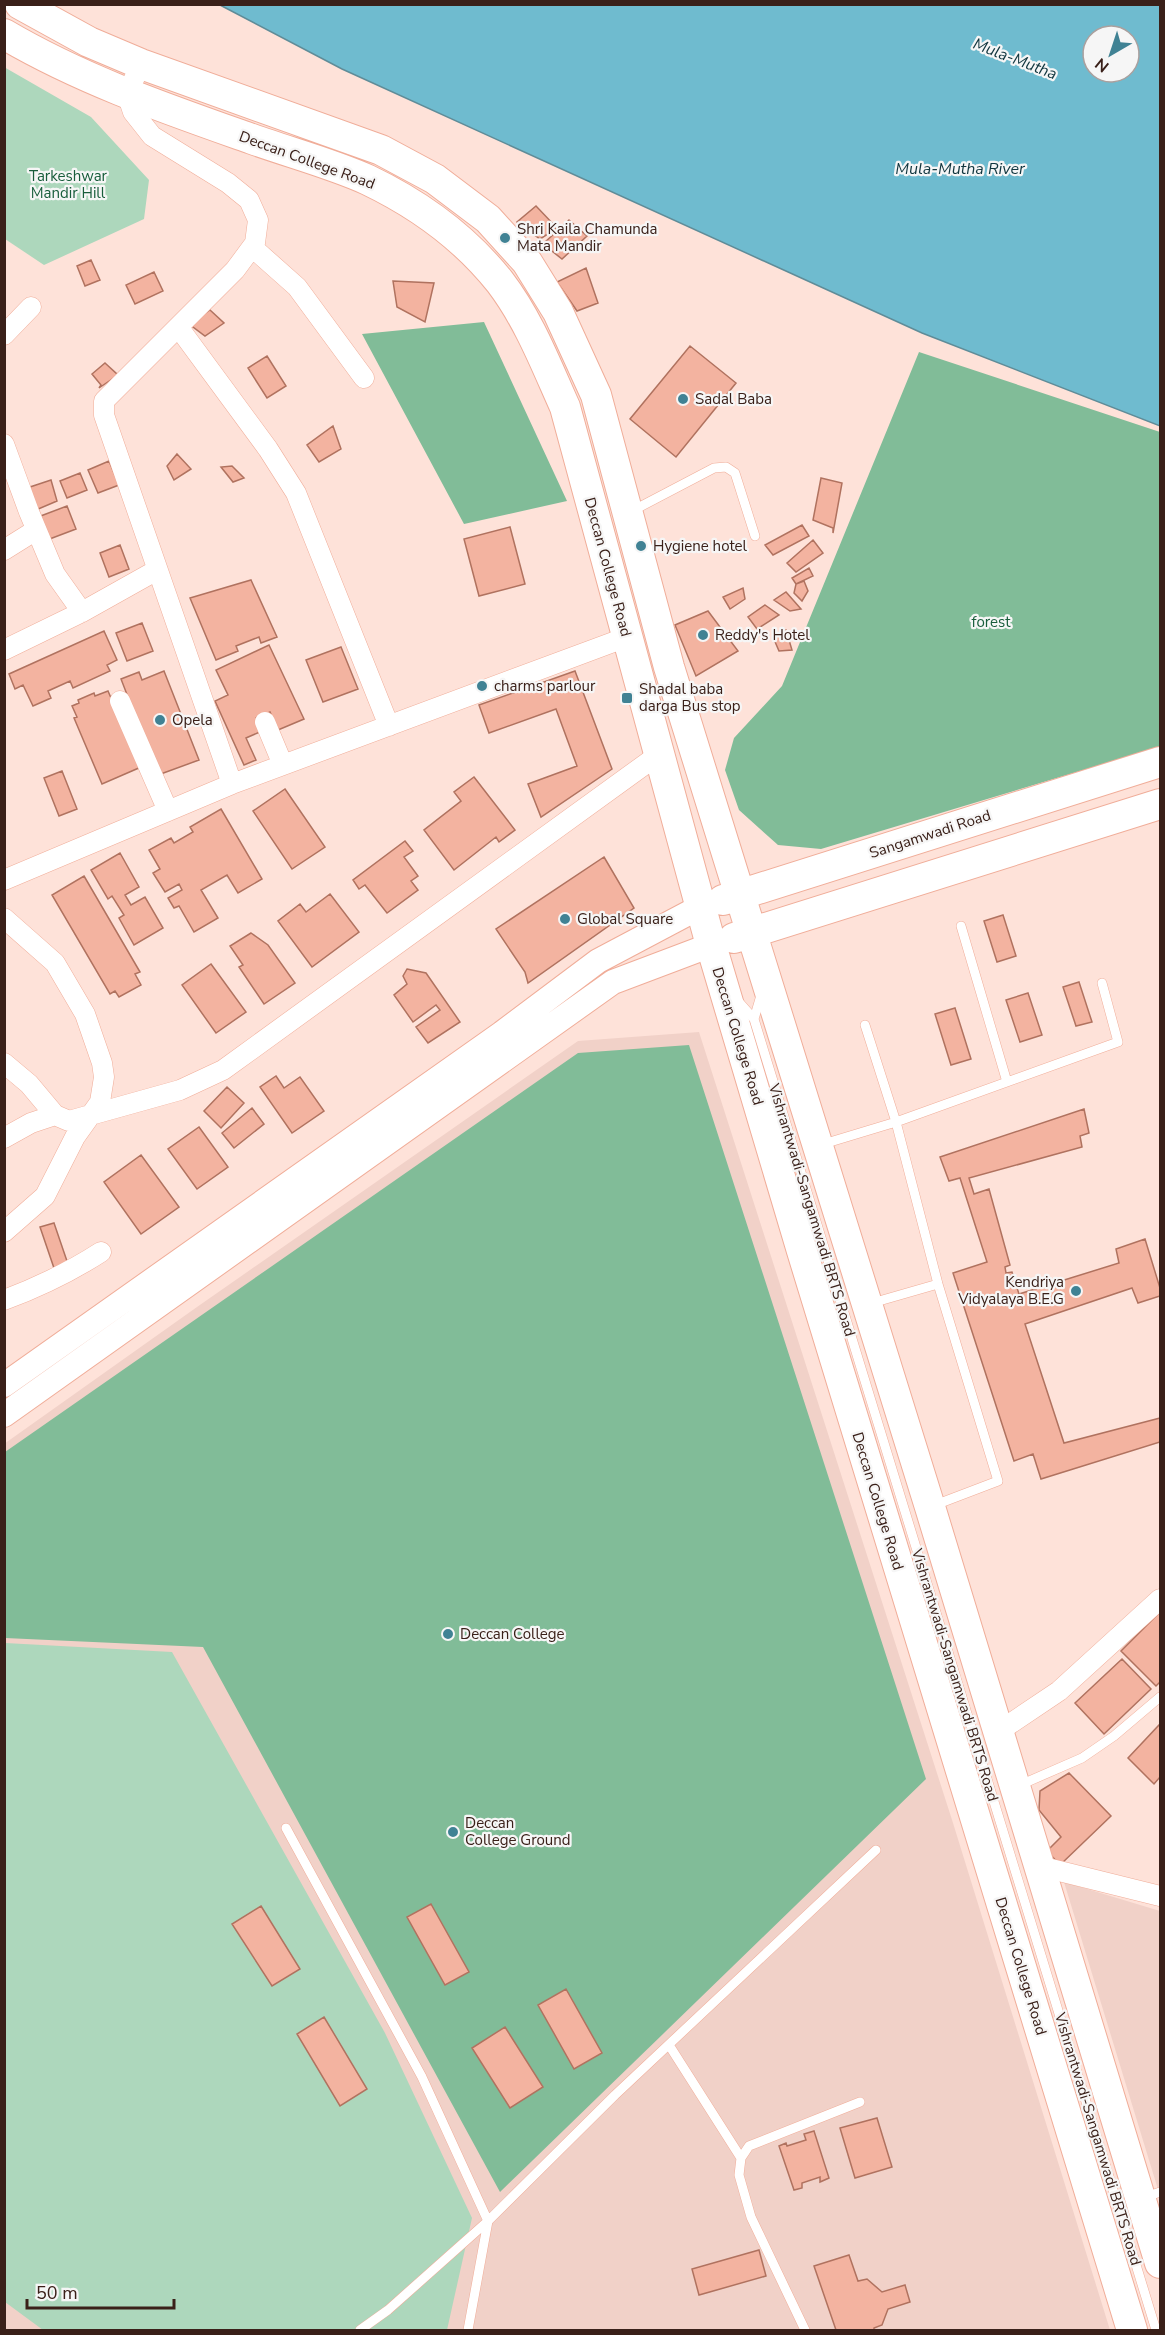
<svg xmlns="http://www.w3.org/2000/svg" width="1165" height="2335" viewBox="0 0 1165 2335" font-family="'Nunito Sans',sans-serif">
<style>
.built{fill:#f1d1c8}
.green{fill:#add7bc}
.forest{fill:#81bc98}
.water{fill:#6fbbcf;stroke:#5f8c98;stroke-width:1.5;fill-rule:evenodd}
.building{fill:#f3b3a0;stroke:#b0725f;stroke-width:1.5}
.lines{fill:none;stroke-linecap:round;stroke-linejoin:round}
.service-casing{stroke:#f0ad99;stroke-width:10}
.minor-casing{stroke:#f0ad99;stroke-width:21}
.tertiary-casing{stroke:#f0ad99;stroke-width:26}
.primary-casing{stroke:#f0ad99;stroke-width:32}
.service{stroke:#fff;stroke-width:9}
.minor{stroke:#fff;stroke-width:20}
.tertiary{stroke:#fff;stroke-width:24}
.primary{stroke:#fff;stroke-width:30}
.poi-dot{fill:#408294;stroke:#f6f6f6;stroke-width:2}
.labels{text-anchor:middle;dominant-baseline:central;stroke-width:4.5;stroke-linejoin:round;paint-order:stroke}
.street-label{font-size:15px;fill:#3a2019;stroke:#f6f6f6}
.park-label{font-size:15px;fill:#185d3b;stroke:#f6f6f6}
.poi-label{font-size:15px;fill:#3a2019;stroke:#f6f6f6;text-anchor:start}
.water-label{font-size:16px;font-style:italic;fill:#11363f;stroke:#f6f6f6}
</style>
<rect width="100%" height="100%" fill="#fee2d9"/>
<path class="built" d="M699,1032l254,791 157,507h-1105l-1,-886 193,-137 381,-266z
M1064,1882l96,29v285z"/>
<path class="green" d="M4,67l87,50 58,63 -5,39 -100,46 -39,-26z
M5,1643l167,9 213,381 87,185 -25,112h-404l-38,-28z"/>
<path class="forest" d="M484,322l83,179 -103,23 -102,-190z
M919,352l241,80v315l-339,102 -43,-4 -39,-35 -14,-40 9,-32 48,-52z
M689,1045l237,734 -426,413 -297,-545 -198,-9v-186l573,-399z"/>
<path class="water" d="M220,5h940v421l-238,-93 -580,-264zM1093,36h36v36h-36z"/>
<path class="building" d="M536,206l21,22 -17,11 -23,-17z
M569,220l18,16 -25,23 -19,-15z
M91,260l9,20 -15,6 -8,-20z
M586,268l12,35 -21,8 -20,-29z
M154,272l9,19 -28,13 -9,-19z
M393,281l41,2 -9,39 -28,-15z
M210,310l14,13 -19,13 -16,-12z
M690,346l46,37 -60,74 -46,-38z
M267,356l19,30 -19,12 -19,-30z
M105,363l13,12 -19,13 2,-3 -9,-11z
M333,426l8,23 -22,13 -12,-17z
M177,454l14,15 -17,11 -7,-14z
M109,461l10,24 -21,8 -10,-23z
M232,466l12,12 -11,4 -12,-15z
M80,473l7,17 -20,8 -7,-17z
M821,478l21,5 -9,50v-5l-20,-8z
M51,480l6,21 -21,9 -9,-22z
M67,506l9,23 -29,11 -9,-23z
M802,525l7,11 -36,19 -8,-10z
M510,527l15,57 -46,12 -15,-57z
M813,540l10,13 -27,19 -9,-9z
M120,545l9,24 -20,8 -9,-24z
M809,568l4,8 -17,8 -4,-6z
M251,580l26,57 -16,6 -2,-6 -23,9 2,5 -22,9 -26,-62z
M804,581l4,10 -6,10 -8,-8 2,-9z
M743,588l2,11 -15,10 -7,-12z
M786,592l15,17 -11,2 -16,-11z
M765,605l14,10 -22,14 -9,-12z
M708,611l30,40 -42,25 -21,-51z
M142,623l11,28 -26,10 -11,-28z
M786,630l6,20 -13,1 -6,-14z
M104,631l13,29 -10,5 3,6 -37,17 -3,-7 -22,10 3,7 -18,8 -10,-21 -8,4 -6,-15z
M269,645l35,74 -26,11 -8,-18 -14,6 6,13 -16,7 10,22 -12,5 -29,-64 13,-6 -12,-25z
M341,647l17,42 -35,13 -17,-42z
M164,671l35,89 -41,15 -37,-96 18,-7 3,8z
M575,671l37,98 -71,48 -13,-33 49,-18 -21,-57 -67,24 -10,-28z
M108,691l33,76 -39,17 -28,-66 3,-1 -5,-11 7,-3 -1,-3 16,-7 1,3z
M62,771l15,38 -18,7 -15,-38z
M474,777l41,53 -16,12 -3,-5 -42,33 -30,-40 37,-29 -7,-9z
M285,789l40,58 -33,22 -39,-58z
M221,809l41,70 -24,14 -11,-18 -26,15 17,28 -24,14 -15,-26 -5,2 -6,-10 14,-8 -3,-6 -14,8 -12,-19 7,-4 -11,-19 22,-12 3,5 19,-11 -3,-5z
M405,841l8,10 -9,6 14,19 -7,5 7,9 -31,23 -22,-28 -6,4 -6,-9z
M120,853l19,34 -14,8 6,10 14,-8 18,31 -29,17 -15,-27 5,-3 -12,-19 -4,3 -17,-29z
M604,857l30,51 -106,75 -3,-11 -29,-43z
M84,876l56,96 -5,2 6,11 -22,12 -4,-6 -5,3 -58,-99z
M330,894l29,38 -47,35 -34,-46 22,-17 6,8z
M1003,915l13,41 -19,6 -13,-41z
M251,933l17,12 27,38 -31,21 -25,-37 4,-2 -13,-19z
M211,964l35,48 -30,21 -34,-48z
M407,969l19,4 34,49 -32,21 -12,-16 24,-17 -4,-5 -23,17 -19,-27 13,-11 -4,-8z
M1079,982l13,40 -16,4 -13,-39z
M1028,993l14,42 -22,7 -14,-42z
M955,1008l16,51 -20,6 -16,-51z
M276,1076l8,12 16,-11 24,34 -32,22 -32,-46z
M227,1087l17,16 -23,25 -17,-17z
M252,1108l12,16 -30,24 -12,-15z
M1084,1109l5,24 -9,3 2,11 -113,31 5,16 15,-5 21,76 -5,2 1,6 6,-1 7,22 100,-31 -3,-14 29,-10 15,49v8l-22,7 -6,-15 -107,36 39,119 96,-25v24l-119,37 -8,-25 -19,7 -61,-188 34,-11 -27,-84 -11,3 -9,-24z
M199,1127l29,40 -31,22 -29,-40z
M141,1155l38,52 -38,27 -37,-52z
M54,1223l15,44 -14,4 -15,-44z
M1160,1612v70l-4,4 -35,-35z
M1122,1659l29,30 -47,45 -29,-31z
M1160,1724v53l-6,7 -26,-26z
M1069,1773l42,43 -51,49 -13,-14 14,-14 -22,-27 1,-19z
M431,1904l38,68 -24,13 -38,-68z
M261,1906l39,63 -28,17 -40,-62z
M566,1989l36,64 -28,16 -36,-64z
M324,2017l43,72 -27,17 -43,-72z
M505,2027l38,60 -33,21 -38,-60z
M877,2118l15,49 -37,11 -15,-50z
M814,2131l15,47 -9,4v-5l-18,6v5l-8,2 -15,-44 7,-3 1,3 19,-6 -2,-6z
M759,2250l7,26 -67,19 -7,-26z
M849,2255l9,26 9,-2 15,13 23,-7 5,17 -22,7 -6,16 -8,3v2h-38l-22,-64z"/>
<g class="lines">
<defs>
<path id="service" d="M632,511l82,-43 12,-1 9,6 20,63
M961,926l46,156
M738,1001l16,18 402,1311
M754,1019l8,-27
M820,1145l76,-23 -31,-97
M872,1303l66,-19
M935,1505l63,-24 -60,-197 -42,-162 222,-80 -16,-59
M1020,1785l62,-27 32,-22 46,-39
M286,1828l136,249 66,144 -100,89 -28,20
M669,2045l72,113
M1143,2198l17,-6
M468,2330l20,-109 127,-126 261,-245
M805,2330l-54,-113 -12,-42 2,-17 8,-12 111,-44"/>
<path id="minor" d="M141,64l-14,30 6,18 19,24 76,47 21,17 9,20 -3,23 -20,27 -131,131v14l128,369
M252,247l45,40 67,91
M179,328l89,121 28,44 93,233
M4,335l27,-28
M4,444l25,68 26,62 27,38
M4,550l32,-20
M4,650l78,-38 75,-42
M120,701l48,110
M265,722l18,43
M4,880l228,-96 395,-147
M4,918l51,45 30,51 17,49 2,14 -4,25 -25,35 -30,59 -41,36
M4,1063l25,21 26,31 14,6 111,-31 43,-20 435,-315
M4,1138l27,-15 24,-8
M4,1300c35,-13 66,-28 97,-48
M998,1732l61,-41 101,-92
M1039,1866l121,30"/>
<path id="tertiary" d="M4,1385l498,-352 96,-72 102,-54
M4,1415l609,-433 98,-37"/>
<path id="primary" d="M20,4l69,38 52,22 240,86 54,29 53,40 39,43 31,50 38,83 73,272 261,840 230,756
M4,34c78,46 163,75 248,105 36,13 81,25 116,41 50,24 97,58 132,102 29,38 46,83 65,125l146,538 91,306 330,1079
M723,900l437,-138
M734,938l426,-134"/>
</defs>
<use href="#service" class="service-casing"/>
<use href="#minor" class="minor-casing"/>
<use href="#tertiary" class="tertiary-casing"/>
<use href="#primary" class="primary-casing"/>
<use href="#service" class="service"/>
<use href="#minor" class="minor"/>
<use href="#tertiary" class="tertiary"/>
<use href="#primary" class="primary"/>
</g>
<g class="poi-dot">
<circle cx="505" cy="238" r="6"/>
<circle cx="683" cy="399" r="6"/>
<circle cx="641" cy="546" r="6"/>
<circle cx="703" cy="635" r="6"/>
<circle cx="482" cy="686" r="6"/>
<rect x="621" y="692" width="12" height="12" rx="3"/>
<circle cx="160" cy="720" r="6"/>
<circle cx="565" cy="919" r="6"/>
<circle cx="1076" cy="1291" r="6"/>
<circle cx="448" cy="1634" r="6"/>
<circle cx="453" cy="1832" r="6"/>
</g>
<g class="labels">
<g class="street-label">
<text transform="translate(307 160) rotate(20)">Deccan College Road</text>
<text transform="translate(608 567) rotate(75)">Deccan College Road</text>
<text transform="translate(930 834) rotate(-18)">Sangamwadi Road</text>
<text transform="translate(738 1036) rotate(73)">Deccan College Road</text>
<text transform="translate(812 1210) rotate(73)">Vishrantwadi-Sangamwadi BRTS Road</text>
<text transform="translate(878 1501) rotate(73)">Deccan College Road</text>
<text transform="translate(955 1675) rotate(73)">Vishrantwadi-Sangamwadi BRTS Road</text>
<text transform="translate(1021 1966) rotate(73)">Deccan College Road</text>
<text transform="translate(1098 2139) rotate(73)">Vishrantwadi-Sangamwadi BRTS Road</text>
</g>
<g class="park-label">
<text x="68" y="176">Tarkeshwar<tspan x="68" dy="17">Mandir Hill</tspan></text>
<text x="991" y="622">forest</text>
</g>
<g class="poi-label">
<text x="517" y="229">Shri Kaila Chamunda<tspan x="517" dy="17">Mata Mandir</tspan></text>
<text x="695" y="399">Sadal Baba</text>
<text x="653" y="546">Hygiene hotel</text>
<text x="715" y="635">Reddy's Hotel</text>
<text x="494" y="686">charms parlour</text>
<text x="639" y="689">Shadal baba<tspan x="639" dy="17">darga Bus stop</tspan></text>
<text x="172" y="720">Opela</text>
<text x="577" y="919">Global Square</text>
<text x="1064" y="1282" text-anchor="end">Kendriya<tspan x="1064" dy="17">Vidyalaya B.E.G</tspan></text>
<text x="460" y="1634">Deccan College</text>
<text x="465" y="1823">Deccan<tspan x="465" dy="17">College Ground</tspan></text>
</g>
<g class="water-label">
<text transform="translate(1015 59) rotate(21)">Mula-Mutha</text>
<text x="960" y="169">Mula-Mutha River</text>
</g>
</g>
<rect width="1165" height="2335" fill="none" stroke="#3a2019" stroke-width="12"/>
<g transform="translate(1111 54) rotate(219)"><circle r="28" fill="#f6f6f6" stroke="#aba09e" stroke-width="1.5"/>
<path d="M0-4.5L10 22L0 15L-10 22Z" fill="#408294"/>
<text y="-9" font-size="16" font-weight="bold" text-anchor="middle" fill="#3a2019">N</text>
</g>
<path d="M27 2299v9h147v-9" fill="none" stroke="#3a2019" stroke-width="3"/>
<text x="36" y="2299" font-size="18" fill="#3a2019" stroke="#f6f6f6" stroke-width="4.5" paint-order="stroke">50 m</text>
</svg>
